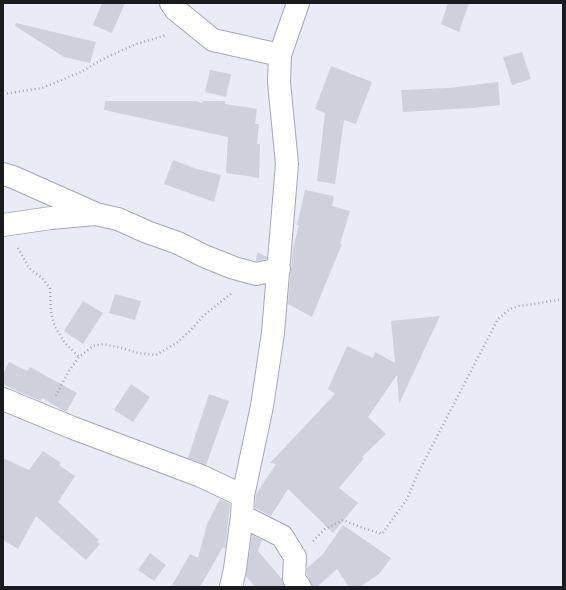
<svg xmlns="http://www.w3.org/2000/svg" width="566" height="590" viewBox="0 0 566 590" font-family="'Archivo Narrow',sans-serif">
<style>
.building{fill:#ced1db}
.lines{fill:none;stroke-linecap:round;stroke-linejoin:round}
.street-casing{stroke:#a5a7b1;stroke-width:24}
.path{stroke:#a5a7af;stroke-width:2.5;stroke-dasharray:1 3;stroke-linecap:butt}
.street{stroke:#fff;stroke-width:22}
</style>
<rect width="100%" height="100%" fill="#e9ecf6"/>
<path class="building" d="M102,3h23l-13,30 -19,-8z
M448,3h21l-10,29 -18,-8z
M16,23l80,19 -6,21 -26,-6 -49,-31z
M522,52l9,27 -19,6 -9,-28z
M331,66l41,16 -16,42 -12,-4 -9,64 -18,-3 8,-68 -10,-4z
M210,70l21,4 -5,23 -21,-5z
M498,82l2,23 -28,3 -69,4 -2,-22 48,-2z
M105,101h91l6,2 1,-2h22v3l32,5 -2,15h4l-2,20h3l-1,34 -33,-5 2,-36 -124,-27z
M173,160l24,9 24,6 -7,27 -50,-18z
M305,190l29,6 -2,10 18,5 -10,33h2l-30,73 -24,-13 5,-56 6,-23h-2z
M257,252l10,5v2l-11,2z
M115,294l26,7 -6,19 -26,-7z
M83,301l20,12 -20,31 -19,-13z
M440,316l-16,34 -25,54 -2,-29 -29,42 18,17 -24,23 2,1 -25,30 19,15 -25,30 -45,-44 -17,27 -16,-8 1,-14 20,-30 -6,-1 65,-69 -7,-5 19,-43 26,12 2,-6 20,11 -4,-42z
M9,362l18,9 3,-4 47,26 -11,19 -24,-14 -1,3 -26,-11 -12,-6v-10z
M131,384l19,13 -17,25 -19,-12z
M209,394l20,7 -23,64 -18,-7z
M43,451l18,12 -2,2 16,11 -17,26 41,38 -2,2 3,2 -14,16 -23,-20 -27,-24 -18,33 -15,-9v-82l26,12z
M220,499l10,5 -5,45 -2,-2 -23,40h-29l19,-33 8,4 9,-34z
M343,525l48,33 -12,16 -19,13h-11l-12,-18 -20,18h-5l-2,-7 -3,-5v-7l16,-14z
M252,535l10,5 -4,11 24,28 2,8h-29l-9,-11z
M150,553l16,12 -12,16 -16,-11z"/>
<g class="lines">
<defs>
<path id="street" d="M171,3l5,7 37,30 67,15
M3,174l10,3 81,36
M3,225l48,-7 44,-4 23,5 29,13 31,11 26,13 30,12 22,6 23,-5
M3,399l70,29 128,48 42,20
M242,516l40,20 13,21 -1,22 6,8
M231,587l4,-18 7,-53 1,-20 19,-90 11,-73 14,-169 -8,-82 1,-27 18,-52"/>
</defs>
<use href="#street" class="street-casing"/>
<path class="path" d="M3,94l39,-6 39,-16 22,-13 33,-15 31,-9
M18,248l11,20 13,10 8,10 1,25 4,14 10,16 14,14
M56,396l6,-12 7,-13 10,-14 14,-11 10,-2 19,4 16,5 18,2 22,-13 13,-12 12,-14 29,-23
M313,541l12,-12 18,-9 20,8 19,6 25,-35 10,-24 81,-156 12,-10 9,-3 15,-2 29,-5"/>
<use href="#street" class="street"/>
</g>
<rect width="566" height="590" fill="none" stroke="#1a1b1e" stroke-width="8"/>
</svg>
